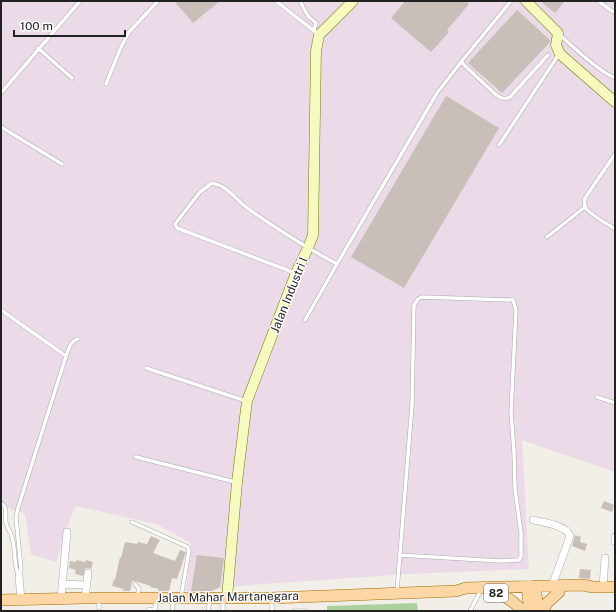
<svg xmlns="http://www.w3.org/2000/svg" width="616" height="612" viewBox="0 0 616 612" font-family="'Public Sans',sans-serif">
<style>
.industrial{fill:#ebdbe8}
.forest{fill:#add19e}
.building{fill:#c7bfb8}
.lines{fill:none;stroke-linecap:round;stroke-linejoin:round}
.lane-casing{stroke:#a9a9a9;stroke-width:4.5}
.street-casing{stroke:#a9a9a9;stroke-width:8}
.secondary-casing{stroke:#707d05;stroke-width:11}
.primary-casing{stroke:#a06b00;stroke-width:12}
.lane{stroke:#fff;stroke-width:3.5}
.street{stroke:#fff;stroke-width:7}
.secondary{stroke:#f7fabf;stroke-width:10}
.primary{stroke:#fcd6a4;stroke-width:11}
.labels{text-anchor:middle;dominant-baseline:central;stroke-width:3;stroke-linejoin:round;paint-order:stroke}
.shield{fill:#fff;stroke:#646464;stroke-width:1}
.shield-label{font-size:11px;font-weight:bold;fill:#222}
.street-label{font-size:12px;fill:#222;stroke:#fff}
</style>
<rect width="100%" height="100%" fill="#f2efe9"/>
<path class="industrial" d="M1,1h614v471l-93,-32 7,129 -120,5 -160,11 -63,8 5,-50 -35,-19 -81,-18 -19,56 -25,-8 -6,-40 -24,-9z"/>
<path class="forest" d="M417,603l1,8h-91v-5z"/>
<path class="building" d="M174,1h46l-27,22z
M405,1h61l3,3 -22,26 2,2 -18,20 -40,-34z
M540,1h25l-10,12z
M517,10l33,30v2l-48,51 -34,-30z
M446,96l53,32 -95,160 -53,-31z
M604,501l10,4 -2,7 -11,-4z
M575,535l6,2 -1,5 7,2 -2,7 -13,-5z
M151,536l9,4 -7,13 22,8 5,-11 6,2 -9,27 -5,-1 -3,13h-11l1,-2 -9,-2 1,-1 -16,-5h-3l-2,10h-7l1,-2 -12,-3 2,-7 1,1 5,-23 1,1 4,-16 12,2 1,-2 9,2z
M197,555l27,3 -4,29 -8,4h-21z
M76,560l9,2 1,-2 7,2 -2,7 -3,-1 -3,1 -2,7 -8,-2 1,-4 -7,-2v-2l1,-5 6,1z
M580,569l11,1 -1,9 -11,-1z"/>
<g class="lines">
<defs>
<path id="lane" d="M276,1l42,33
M300,1l8,15 8,7 -2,7
M598,1l17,12
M559,34c14,13 39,37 56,44
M38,48l34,30
M461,62l34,32c6,4 9,6 15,3l38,-42
M106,84l15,-37 8,-15 29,-31
M1,93l79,-92
M1,127l61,37
M499,145l60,-91
M615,154l-30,44c-1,4 -1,7 1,10 4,7 22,16 29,21
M547,237l38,-30
M295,273l-118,-45 -2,-4 25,-32 12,-9c16,3 23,16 35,25 29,20 58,39 90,56
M1,310l65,46
M305,320l32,-56 100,-171 24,-31 50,-61
M146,368l100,33
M597,397l18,6
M136,457l99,25
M1,503c7,4 4,12 5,20 1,5 5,9 6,14 4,13 1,27 7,40
M132,522l56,25 1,4 -8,46
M19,577l2,-7 -5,-53 2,-9 48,-152c3,-7 4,-15 12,-17
M135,584l4,5 -2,8
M397,591l15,-186 2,-100 4,-6 4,-2 91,3 3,10 -5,102 3,40 1,37 6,44v24l-2,3 -19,1 -101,-6
M99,599v9
M223,600v11
M148,610l7,-1 1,-10
M172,611l2,-11
M208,611l2,-11
M272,611v-11
M294,611h11
M470,611l9,-17"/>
<path id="street" d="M533,520c11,2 34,6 37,16l-18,50
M615,537v4
M19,577l2,22
M62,584l24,1
M603,587l2,-29
M61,598l6,-66
M85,598l3,-25"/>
<path id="secondary" d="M526,1l32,32 -2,12 4,9 55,48
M227,598l10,-116 10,-81 49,-128 12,-25 5,-13 3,-184 3,-16 34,-34"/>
<path id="primary" d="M535,586l3,25
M527,587l3,24
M500,593l13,9 10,9
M1,600l84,-2h187l184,-7 10,-3 116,-3 11,2h22
M543,611l4,-8 12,-11"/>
</defs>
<use href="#lane" class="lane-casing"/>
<use href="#street" class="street-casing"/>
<use href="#secondary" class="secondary-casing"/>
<use href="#primary" class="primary-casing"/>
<use href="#lane" class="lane"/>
<use href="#street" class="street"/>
<use href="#secondary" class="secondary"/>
<use href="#primary" class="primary"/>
</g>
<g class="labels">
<rect class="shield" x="484" y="584" width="24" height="18" rx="3"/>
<g class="shield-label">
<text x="496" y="593">82</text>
</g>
<g class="street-label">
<text transform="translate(289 295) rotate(-68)">Jalan Industri I</text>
<text transform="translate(228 597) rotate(-1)">Jalan Mahar Martanegara</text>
</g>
</g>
<rect width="616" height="612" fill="none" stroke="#222222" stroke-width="4"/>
<path d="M14 30v6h111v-6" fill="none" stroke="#222222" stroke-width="2"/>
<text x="20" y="30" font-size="12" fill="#222222" stroke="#ffffff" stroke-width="3" paint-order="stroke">100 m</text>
</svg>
